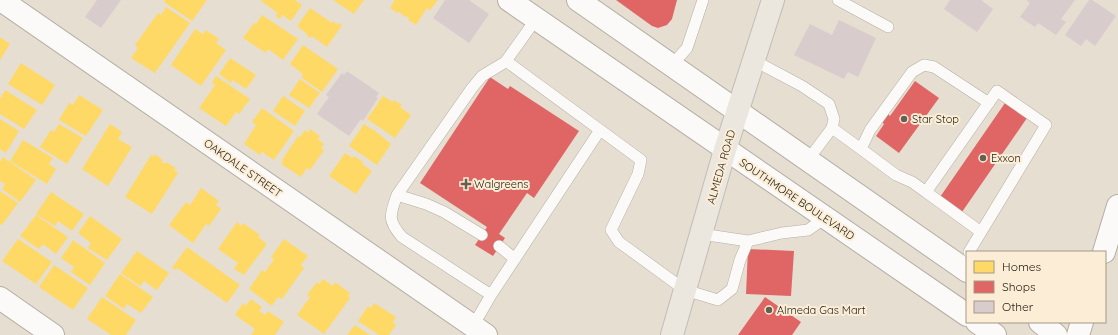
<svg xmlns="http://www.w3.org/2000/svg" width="1118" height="335" viewBox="0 0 1118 335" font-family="Quicksand,sans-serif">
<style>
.homes{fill:#ffd966}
.shops{fill:#e06666}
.building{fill:#d8cccd}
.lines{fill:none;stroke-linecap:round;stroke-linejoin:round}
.lane-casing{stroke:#b4aea3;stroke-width:12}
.street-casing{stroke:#b4aea3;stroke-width:24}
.secondary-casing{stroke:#b4aea3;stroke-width:24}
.primary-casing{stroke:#c1bdb6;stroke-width:24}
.lane{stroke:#fbfaf8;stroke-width:11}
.street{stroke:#fbfaf8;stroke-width:22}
.secondary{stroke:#fbfaf8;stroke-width:22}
.primary{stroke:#ebe6de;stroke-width:22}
.poi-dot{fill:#655f54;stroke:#fceed6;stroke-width:1.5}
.labels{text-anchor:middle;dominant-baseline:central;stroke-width:4;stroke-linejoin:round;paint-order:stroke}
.poi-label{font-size:11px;fill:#1f1a11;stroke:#fceed6;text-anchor:start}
.street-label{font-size:11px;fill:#1f1a11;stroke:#fceed6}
</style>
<rect width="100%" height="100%" fill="#e6ded1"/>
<path class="homes" d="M165,0h42l-15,21 -28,-19z
M262,0h33l7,5 -11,16 -9,-6 -2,4 -5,-3 3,-3 -17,-12z
M333,0h31l-10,14z
M395,0h43l-8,10 -3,-2 -11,17 -8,-5 1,-2 -3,-2 -1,1 -7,-6 -1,2 -7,-5z
M166,7l24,16 -35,50 -24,-15 7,-10 -3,-3 23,-32 3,2z
M310,8l22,15 1,-2 4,4 1,-2 4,2 -15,22 -15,-11 -2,2 -3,-3v-1l-10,-8z
M262,15l36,24 -15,21 -15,-11 -2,4 -23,-15 11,-15 2,1z
M195,29l8,5 3,-4 13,9 -3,4 10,7 -25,36 -30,-21z
M0,37l10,7 -10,16z
M303,45l35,24 -16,23 -21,-15 2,-3 -13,-10z
M230,58l26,17 -10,14 -13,-9 -2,3 -12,-9z
M21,63l34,22 -13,20 -34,-21z
M216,76l34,23 -11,15 -3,-2 -10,14 -27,-18 16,-23 -3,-2z
M300,79l20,14 -11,15 -20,-13z
M5,90l32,20 -13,19 -24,-15v-15z
M79,95l24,15 -17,26 -27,-16 10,-17 4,2z
M283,96l22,15 -10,15 -22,-15z
M383,96l10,6 1,-2 8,5 -2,2 11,8 -16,23 -28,-19z
M262,108l32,23 -20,29 -12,-8 -2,3 -16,-11 12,-19 -4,-3z
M0,119l19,12 -13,22 -6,-4z
M59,124l24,14 -16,26 -27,-17 11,-17 3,2z
M110,124l12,8 -4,7 14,8 -24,39 -26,-17z
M364,124l9,6v-1l18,15 -14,21 -28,-19z
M310,129l10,7 -2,3 6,5 -3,4 3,2 -14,20 -3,-2 -6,9 -20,-13 2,-3 -1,-1 16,-24 2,1 5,-7 3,3z
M23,140l30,18 -4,6 7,5 -9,15 -37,-23z
M345,153l8,5 1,-2 9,6 -1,2 10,7 -16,23 -27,-18z
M154,154l9,6 -1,2 2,2 2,-2 10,6 -2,2 4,3 -26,41 -27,-17 26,-42 2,2z
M3,157l33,23 -16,22 -18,-13 3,-5 -5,-3v-19z
M201,188l18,13 -3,4 5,4 -12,17 -3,-2 -13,19 -24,-18 17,-23 4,3z
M0,191l18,12 -16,22 -2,-1z
M51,192l33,22 -12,17 -14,-10 -3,5 -19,-12z
M36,215l32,22 -12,17 -13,-10 -4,5 -19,-13z
M90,216l32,23 -15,21 -19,-12 3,-5 -13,-10z
M237,222l4,4 2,-3 17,12 -2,2 9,7 -23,31 -10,-6 4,-6 -20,-14z
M18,239l34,23 -16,22 -34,-23z
M284,239l24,17 -7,9 3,3 -22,31 -4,-2 -6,9 -23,-17 13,-19 3,2 9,-13 -3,-2z
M73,240l32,23 -15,22 -19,-13 3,-5 -13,-9z
M187,247l53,38 -13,18 -50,-35 -2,2 -3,-2z
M137,251l32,22 -12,17 -13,-9 -4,5 -19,-13z
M54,265l34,23 -15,22 -34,-23z
M120,274l33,23 -12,16 -14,-9 -3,5 -19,-13z
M323,279l10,7 2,-4 15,11 -2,3 2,2 -26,36 -27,-19 13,-18 -3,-2 10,-13 2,2z
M102,297l34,23 -10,15h-15l-24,-16z
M251,299l11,8 -3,4 6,4 3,-4 16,11 -9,13h-24l4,-6 -20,-14 8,-12 3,3z
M374,303l22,14 -3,5 3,3 -7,10h-10l-21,-14 10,-15 3,2z
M355,325l15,10h-23z"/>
<path class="shops" d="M616,0h61l-5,19 -5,6 -9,3 -6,-2z
M490,77l18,12 2,-3 69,45 -45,67 -7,-5 -28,41 6,4 -12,18 -18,-11 12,-18 -67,-44z
M915,81l24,17 -40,55 -23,-17 8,-12 -2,-2 6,-8 2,2z
M1005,103l22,15 -65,94 -22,-15z
M748,249l46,2 -3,45 -45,-2z
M765,297l36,25 -9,13h-54z"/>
<path class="building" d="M97,0h24l-20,28 -16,-11z
M445,0h24l20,14 -20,29 -36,-25z
M950,0h31l12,9 -16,23 -33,-23z
M1026,0h49l-14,19 5,3 -10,13 -18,-12 -3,4 -15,-10 10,-14z
M1089,0h3l24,16 -21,30 -9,-7 -5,7 -16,-11z
M839,20l37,18 -18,39 -10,-5 -4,7 -50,-24 16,-31 22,11z
M347,71l32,22 -3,4 2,1 -15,23 -2,-2 -12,17 -32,-22 12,-17 -3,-2 16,-22 2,2z"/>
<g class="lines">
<defs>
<path id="lane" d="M838,0l50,27
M536,19l-30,42 135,99 -3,14 -27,56 8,12 66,48 33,10 14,-11 8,-29 8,-19 34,-8 26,-3 17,-12
M753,60l49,26 27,18 5,15 -2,9 -24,32
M507,61l-25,15 -10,12 -75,107c-7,20 -10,25 5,42l89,58 109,-165
M672,65l15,-17 16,-48
M832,128l29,21
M926,192l-14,-10 -16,-7 -35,-26 9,-19 42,-58 12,-7 10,2 55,36
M397,195l29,9 18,8 38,23
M701,234l47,7
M499,246l16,13
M969,252l77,-127 -49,-34 -71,101 55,40
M473,326l18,-31"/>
<path id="street" d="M1,0l485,335
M0,298l53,37"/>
<path id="secondary" d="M509,0l458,315
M578,0l389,271
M1104,252l14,-46
M977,322l18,13
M1040,322l16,13
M1078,335l4,-13"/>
<path id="primary" d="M672,335l53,-185 48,-150"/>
</defs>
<use href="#lane" class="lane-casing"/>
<use href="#street" class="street-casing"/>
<use href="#secondary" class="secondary-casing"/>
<use href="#primary" class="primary-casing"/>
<use href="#lane" class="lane"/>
<use href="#street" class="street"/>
<use href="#secondary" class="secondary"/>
<use href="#primary" class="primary"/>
</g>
<g class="poi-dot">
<circle cx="904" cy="119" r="4"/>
<circle cx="983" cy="158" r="4"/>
<path d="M464 178h4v4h4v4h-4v4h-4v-4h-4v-4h4z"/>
<circle cx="769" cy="310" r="4"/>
</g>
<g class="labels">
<g class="poi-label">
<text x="912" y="119">Star Stop</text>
<text x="991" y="158">Exxon</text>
<text x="474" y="184">Walgreens</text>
<text x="777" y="310">Almeda Gas Mart</text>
</g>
<g class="street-label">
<text transform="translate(721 167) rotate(-74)">ALMEDA ROAD</text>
<text transform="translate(243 168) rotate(35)">OAKDALE STREET</text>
<text transform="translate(797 199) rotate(34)">SOUTHMORE BOULEVARD</text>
</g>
</g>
<rect x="966" y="251" width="140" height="72" fill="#fceed6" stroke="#a49987"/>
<rect x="974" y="261" width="20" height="12" fill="#ffd966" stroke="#a49987"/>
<text x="1002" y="271" font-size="12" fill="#1f1a11">Homes</text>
<rect x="974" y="281" width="20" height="12" fill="#e06666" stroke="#a49987"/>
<text x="1002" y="291" font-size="12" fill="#1f1a11">Shops</text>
<rect x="974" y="301" width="20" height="12" fill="#d8cccd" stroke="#a49987"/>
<text x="1002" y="311" font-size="12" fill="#1f1a11">Other</text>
</svg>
